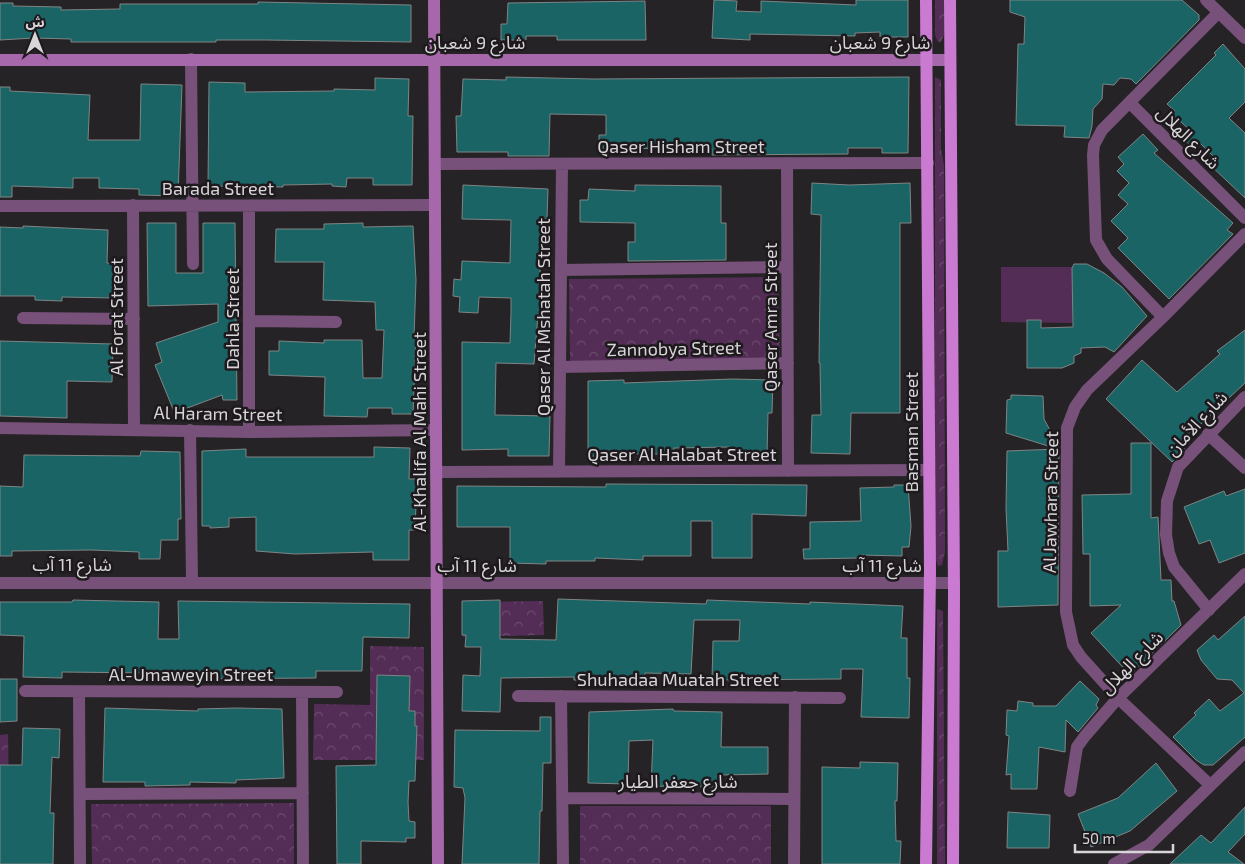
<svg xmlns="http://www.w3.org/2000/svg" width="1245" height="864" viewBox="0 0 1245 864" font-family="'Exo 2','Noto Sans Arabic',sans-serif">
<style>
.park{fill:url(#park-crowns)}
.garden{fill:#542d57}
.building{fill:#1b6466;stroke:#7e8585}
.lines{fill:none;stroke-linecap:round;stroke-linejoin:round}
.street{stroke:#775179;stroke-width:12}
.secondary{stroke:#a668aa;stroke-width:12}
.primary{stroke:#ca7ad0;stroke-width:12}
.labels{text-anchor:middle;dominant-baseline:central;stroke-width:5;stroke-linejoin:round;paint-order:stroke}
.street-label{font-size:18px;fill:#d7d5d7;stroke:#1d191d}
</style>
<defs>
<pattern id="park-crowns" width="20" height="18" patternUnits="userSpaceOnUse" patternTransform="scale(1.25)"><rect width="20" height="18" fill="#542d57"/><path d="M2 6a3 3 0 1 1 6 0M12 15a3 3 0 1 1 6 0" fill="none" stroke="#6c4b6e"/></pattern>
</defs>
<rect width="100%" height="100%" fill="#262326"/>
<path class="park" d="M935,0h9v35l-3,7h-3l-3,-7z
M935,77l6,3v69l3,16 1,387 -3,13 -4,1 -3,-9z
M778,277l2,83 -210,3 -1,-84z
M543,601l1,34 -81,2v-35z
M937,609l6,2 2,253h-8z
M370,646l54,1v113h-111l1,-56 56,1z
M8,734l1,62h-9v-61z
M294,803v61h-202l-1,-60z
M580,806h191v58h-191z"/>
<path class="garden" d="M1001,267h71v56l-71,-1z"/>
<path class="building" d="M714,0l23,1 -1,10 25,1v-11l95,4v-5h52v37h-28v-5l-25,1v3l-105,-2v6l-38,-2z
M1010,0h172l17,15v5l-63,64 -5,-5 -11,-1 -6,7 -11,-1 -1,15 -9,10 -1,17 -3,12 -25,-1 1,-11 -49,-1 2,-81h6l1,-27 -15,-5z
M645,1l1,39h-89v-4h-31v4h-25v-16h6l1,-21z
M258,2l153,3v37l-146,-2h-49v2h-145v-3l-37,-1 -34,2v-37h13v3l48,1v3l59,-1v-5h138z
M1223,44l22,25v33l-16,16 16,15v65l-37,-35 6,-6 -16,-16 -6,6 -9,-8 8,-8 -19,-17 3,-3 -8,-7 49,-49 -2,-2z
M506,77l88,2 315,-2 -1,76h-26v-5h-34v6l-136,1v-6l-113,-1v-13h7v-20l-56,-1 -1,42h-41v-4h-51l-1,-36h5l2,-37 43,1z
M375,78l34,1 -1,37h5l-1,69h-39v-7h-26l-1,9 -14,-1v-2l-49,1v2l-75,-1 1,-104 36,1v9l89,-1v-2l41,1z
M141,84l41,1 -4,111 -39,-1v-6l-40,-1v-10h-26v10l-61,-2v11h-12v-110h10v4l80,4 -2,45h52z
M1143,134l15,16 -4,3 79,70 -6,7 6,4 -64,65 -51,-51 10,-10 -17,-17 17,-17 -10,-9 11,-12 -12,-12 7,-7 -6,-7z
M812,183l37,2 61,-2 1,40h-11v190h-49l-1,41 -39,-1 1,-38h9l-1,-52h-1l2,-148 -10,-1z
M463,185l85,4 -1,30h-6l-1,53h1l1,42h-4l-4,50 -38,-1 -1,52 55,1 -1,40h-41v-7l-46,1v-108l48,1 1,-30v-15l-32,-1 -1,16 -19,-1 1,-15 -7,-1 1,-17 7,1 1,-19 48,2 1,-43 -49,-1z
M635,185l86,1v37h5v37l-98,1v-19h7v-19l-55,-1v-22h8l1,-11 46,2z
M147,223h29v50h27v-50h32l2,177h-14l-1,-5 -40,15 -9,-1 -18,-44 7,-3 -6,-19 62,-21v-18l-70,2z
M363,223v4l50,-1 3,54 -2,57h2l-3,77h-21v-6h-24l-1,9 -43,-1 1,-39 -56,-2v-24h10v-10l45,2v-3h38l1,38h19l2,-48h-8l-1,-28 -52,-2 1,-38h-49l1,-33h48v-5z
M23,226l85,4 -1,33h7v35l-52,-1v4l-27,-1v-4h-35v-69l23,1z
M1074,264h13l17,9 18,14 25,29 -33,36 -9,-5 -24,1v5l-7,3v7l-12,5h-35v-48h14v8l32,-1 -1,-59z
M1245,330v53l-59,55 4,4 -18,20 -66,-63 36,-39 35,32 43,-38 -3,-3z
M0,341l113,3 -1,38 -45,-1v37l-67,-2z
M732,379l41,1 -1,33h-4l-1,42 -38,-1v-7l-55,1v6h-50v3l-36,-1v-75l36,-1v3z
M1011,395l32,1 1,23 15,28 -1,158 -60,2v-56h10l-2,-43 1,-57 51,-2 -52,-16 1,-33 4,-1z
M1131,443h20v75l7,-1 3,63h10l1,21h2l7,24 -51,50 -39,-42 30,-28 -31,1v-52h-7l-1,-59 49,-1z
M374,447l36,1 -1,31h8l-2,51h-6v30h-36v-8l-78,2 -39,-3v-34l-27,1v9l-19,1v-2h-8v-75l44,-2v8h128z
M141,451l39,1 1,67h-3v21h-17l-1,19h-21v-7l-48,-2 -79,1v5h-12v-70l23,1 1,-32 116,1z
M606,484l201,1 -1,31 -54,-2v44h-40v-37h-21v35h-48v4l-48,-2v3h-49v3l-36,-1v-36h-53v-41l149,1z
M894,485h14l3,41 -2,21h-7v9l-41,-1v3l-57,1 -1,-10h7v-27l51,-1 -1,-33 34,-1z
M1245,489v64l-26,10 -9,-23 -11,4 -15,-37 40,-16 2,5z
M558,599l148,5 1,-4 103,4v-2l93,4 -2,32h6v40h3l-1,40 -48,-1 2,-48h-22v10l-129,1 1,-39h26l1,-21h-46l-3,54 -46,-1 -1,5 -49,-1v4l-21,-1v-3l-73,1 -1,34 -38,-1 1,-36 17,1 1,-29h-16l1,-12h-4v-34l38,-1v39l56,1z
M73,600l86,2 -1,37h21l-1,-38 232,3 -1,34 -46,-1 -1,34h-46v7l-142,1v-3h-25v-3l-87,-1v6l-39,-1 1,-41 -24,-1v-33h72z
M1245,616v121l-32,28h-9l-8,-5 -23,-23 23,-22 -2,-2 15,-14 11,12 24,-18 -12,-13 -15,-1 -16,-19 -4,-10 17,-15 4,5z
M377,675l33,1 -1,35h6v15h2l-2,55h-6l-1,21 1,19 6,1v16h-9v4l-45,-1v23h-24l-1,-98 40,-1z
M0,679h17v42l-17,1z
M1080,681l19,18 -3,6 2,3 -20,24 -12,-12 -1,32 -26,-5 -2,42h-26v-15l-5,1 3,-39 -3,-1 1,-25 10,1 1,-10 15,2v3h23z
M105,708l93,3v-2l38,-1 46,1 2,69 -48,2v3l-46,-1v3l-45,1v-4h-42z
M673,709l1,2 48,1 -1,35h47v27l-46,1v12l-71,-1 2,-46 -24,1 -1,43 -40,-1 1,-71z
M540,717h11v46h-8l-1,48h-2l-1,53h-77l3,-66 -2,-10 -9,-1 1,-57 85,1z
M23,728l37,1 -1,29 -7,-1 -2,56h4l-1,51h-53v-99h22z
M860,762l38,1 -1,38h-2l1,40h5l-1,23h-78v-97l38,1z
M1156,763l21,28 -47,40 -39,16 -13,-33 40,-16z
M1245,807v27l-17,18 16,12h-74l31,-29 10,8z
M1008,812l42,3 -1,33h-42z"/>
<g class="lines">
<path class="street" d="M1206,0l39,38
M191,59l2,205
M1130,103l115,115
M787,163l1,308
M435,164l493,-1
M133,205l1,224
M0,206l435,-1
M249,206v226
M561,270l226,-3
M1163,317l-56,-58 -11,-19 -3,-85 1,-10 8,-15 116,-117
M23,318l111,1
M249,321l87,1
M560,367l228,-4
M0,428l249,4 187,-2
M190,430l2,151
M1208,434l37,34
M436,472l492,-2
M559,472l3,-308
M0,583h954
M1209,610l-35,-43 -5,-14 -3,-18 1,-34 11,-34 67,-70
M25,691l312,1
M79,692l1,172
M302,692l1,172
M518,696l322,2
M561,696l2,168
M1210,785l-92,-87 -37,-41 -8,-12 -7,-33 1,-184 8,-21 12,-17 76,-73 82,-83
M1070,791l7,-44 8,-11 33,-38 127,-124
M80,794l223,-1
M562,798l232,1
M794,864l1,-167
M1114,864l35,-19 96,-93"/>
<path class="secondary" d="M434,0l4,864
M0,60h950"/>
<path class="primary" d="M950,0l4,591 -1,273
M926,864l4,-292 -4,-572"/>
</g>
<g class="labels">
<g class="street-label">
<text x="475" y="42">شارع 9 شعبان</text>
<text x="880" y="42">شارع 9 شعبان</text>
<text transform="translate(1189 137) rotate(45)">شارع الهلال</text>
<text x="681" y="146">Qaser Hisham Street</text>
<text x="218" y="188">Barada Street</text>
<text transform="translate(116 317) rotate(-90)">Al Forat Street</text>
<text transform="translate(543 317) rotate(-90)">Qaser Al Mshatah Street</text>
<text transform="translate(770 317) rotate(-90)">Qaser Amra Street</text>
<text transform="translate(232 319) rotate(-90)">Dahla Street</text>
<text transform="translate(674 348) rotate(-1)">Zannobya Street</text>
<text transform="translate(218 413) rotate(1)">Al Haram Street</text>
<text transform="translate(1196 423) rotate(-47)">شارع الأمان</text>
<text transform="translate(419 432) rotate(-90)">Al-Khalifa Al Mahi Street</text>
<text transform="translate(911 432) rotate(-90)">Basman Street</text>
<text x="682" y="454">Qaser Al Halabat Street</text>
<text transform="translate(1050 502) rotate(-89)">Al Jawhara Street</text>
<text x="72" y="564">شارع 11 آب</text>
<text x="477" y="565">شارع 11 آب</text>
<text x="882" y="565">شارع 11 آب</text>
<text transform="translate(1131 662) rotate(-45)">شارع الهلال</text>
<text x="191" y="674">Al-Umaweyin Street</text>
<text x="678" y="679">Shuhadaa Muatah Street</text>
<text x="678" y="781">شارع جعفر الطيار</text>
</g>
</g>
<g transform="translate(35 35)" stroke="#1d191d" stroke-width="4" paint-order="stroke">
<path d="M0-4L9 19L0 12L-9 19Z" fill="#d7d5d7"/>
<text y="-8" font-size="14" font-weight="bold" text-anchor="middle" fill="#d7d5d7">ش</text>
</g>
<path d="M1075 844v8h98v-8" fill="none" stroke="#d7d5d7" stroke-width="2.5"/>
<text x="1082" y="844" font-size="15" fill="#d7d5d7" stroke="#1d191d" stroke-width="4" paint-order="stroke">50 m</text>
</svg>
